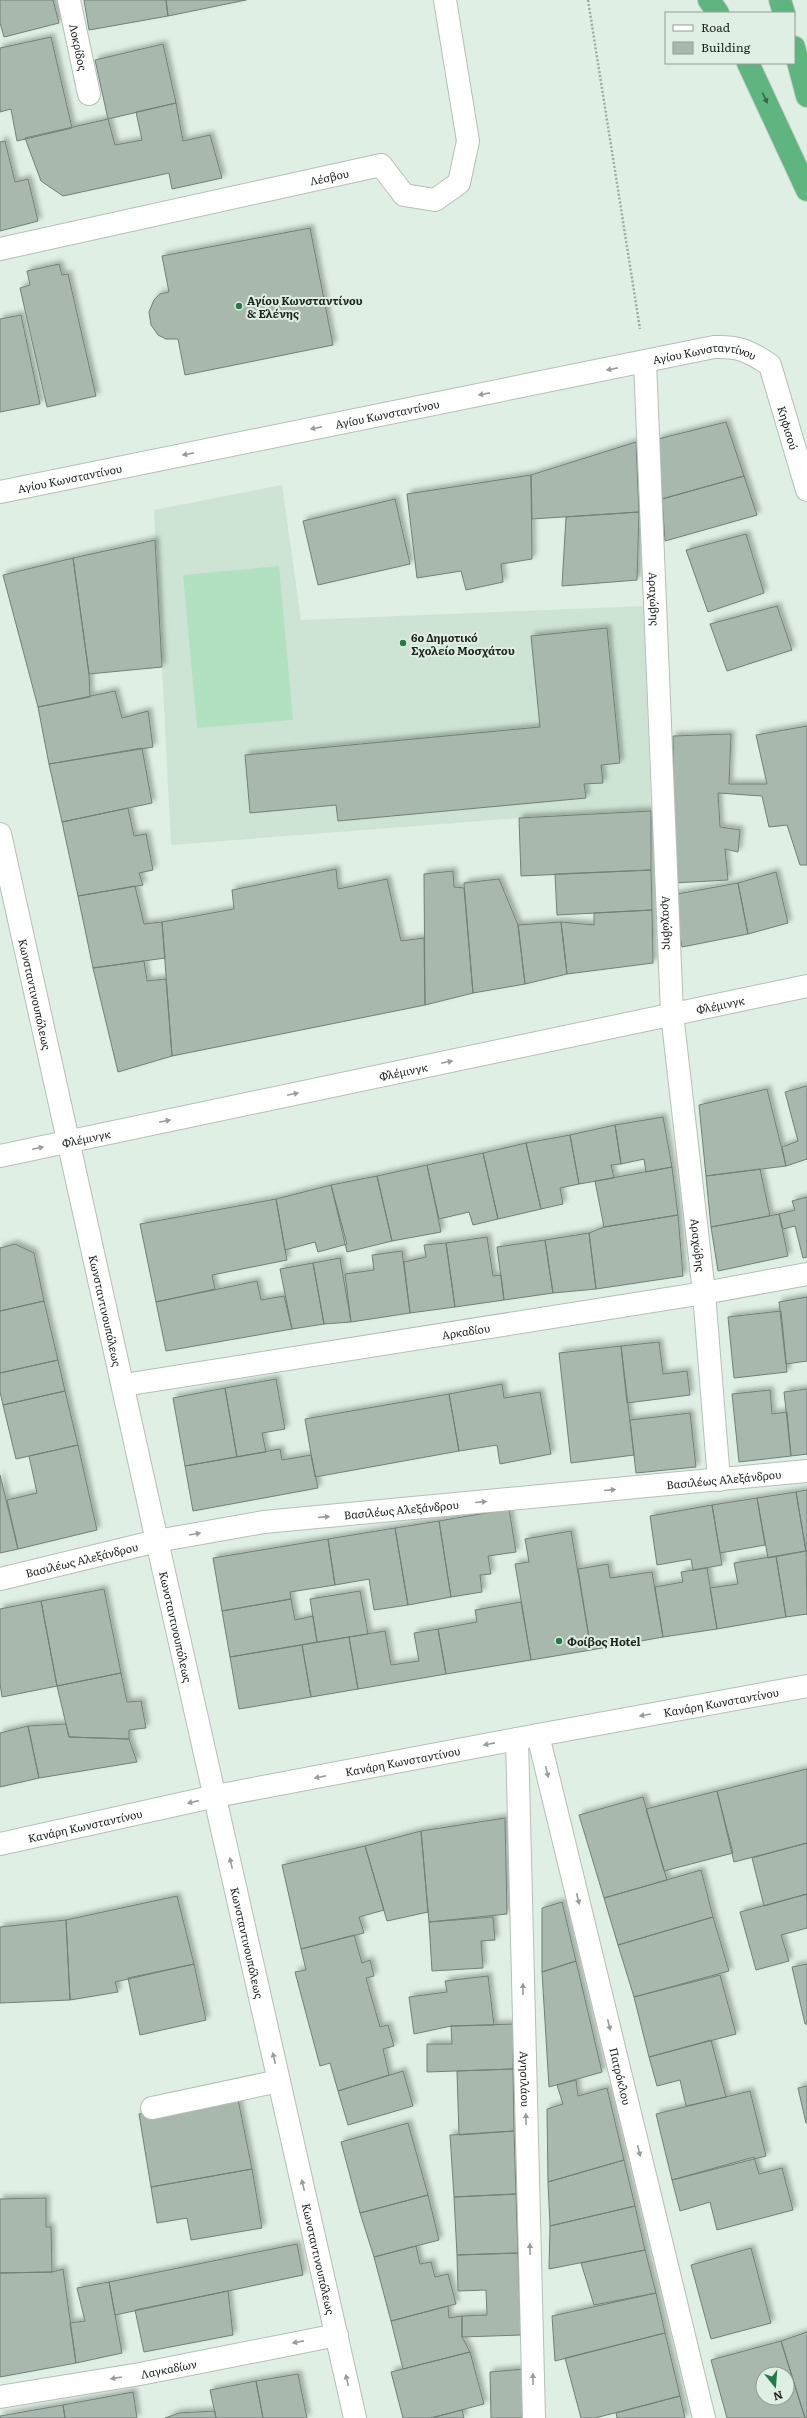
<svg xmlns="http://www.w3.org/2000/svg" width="807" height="2418" viewBox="0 0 807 2418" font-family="Literata,serif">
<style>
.built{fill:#cde4d4}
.grass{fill:#b2e1c1}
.building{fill:#a8b8ad;stroke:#728177;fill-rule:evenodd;filter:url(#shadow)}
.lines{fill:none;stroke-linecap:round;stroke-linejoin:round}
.minor-casing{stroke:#b1c1b6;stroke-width:24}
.highway-casing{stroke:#cdcfce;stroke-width:24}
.path{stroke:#9faba2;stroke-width:2.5;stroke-dasharray:2 2;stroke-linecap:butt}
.minor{stroke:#fff;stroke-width:22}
.highway{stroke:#5eb57f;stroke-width:22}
.oneway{fill:#3a654a}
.oneway2{fill:#999c9a}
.poi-dot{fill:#26794b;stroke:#dfefe3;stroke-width:1.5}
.labels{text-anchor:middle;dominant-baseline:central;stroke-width:4;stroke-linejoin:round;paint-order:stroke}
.street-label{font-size:11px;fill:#1d231f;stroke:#dfefe3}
.poi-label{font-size:11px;font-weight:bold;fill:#1d231f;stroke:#dfefe3;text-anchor:start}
</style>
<defs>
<filter id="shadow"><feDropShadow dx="3.5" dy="-3.5" stdDeviation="2" flood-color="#0004"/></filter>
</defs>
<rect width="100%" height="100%" fill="#dfefe3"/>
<path class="built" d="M282,485l19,135 343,-14 7,205 -132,7 -348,27 -17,-335z"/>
<path class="grass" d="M279,566l14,154 -96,8 -14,-153z"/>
<path class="building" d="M0,0h53l6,23 -55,14 -4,-14z
M84,0h82l2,16 -79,14z
M166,0h80l-78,16z
M51,37l21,91 -55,13 -6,-32 -11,3v-64z
M163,44l13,59 -68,16 -13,-59z
M176,103l7,38 27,-6 12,43 -50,11 -3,-16 -106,23 -22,-15 -16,-43 83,-19 7,26 27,-5 -6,-28z
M5,141l10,41 13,-3 10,42 -38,10v-89z
M310,228l23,117 -148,30 -7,-36h-12l-8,-4 -7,-10 -2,-13 5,-12 6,-6 9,-2 -7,-36z
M59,264l3,11 6,-1 28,122 -49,11 -27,-119 10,-3 -3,-14z
M21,315l19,89 -40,8v-93z
M726,422l18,54 -82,23 -4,-60z
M636,442l3,70 -107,7 -1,-44z
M531,475l1,84 -31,5 2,18 -37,8 -5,-19 -44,7 -10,-84z
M744,476l13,39 -92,26 -3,-42z
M395,499l15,65 -92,21 -15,-64z
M639,512l-2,68 -75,6 4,-69z
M746,534l18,59 -56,19 -22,-62z
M155,540l7,127 -73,7 -16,-116z
M73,558l16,116 1,23 -52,10 -35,-132z
M777,606l15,44 -65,21 -17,-47z
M607,628l13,135 -19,2 2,18 -19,1 2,14 -248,23 -2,-16 -86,8 -5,-58 295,-28 -9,-91z
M115,691l7,27 26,-7 5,36 -104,17 -11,-57z
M807,726v139h-7l-13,-40 -18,2 -7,-31 -44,-3 2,34 20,3 -2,22 -13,-3 3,31 -54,3 -1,-147 58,-2 -2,50h38l-11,-49z
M142,748l10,55 -90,19 -13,-58z
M128,808l6,28 12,-2 7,36 -14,3 4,12 -65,11 -16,-74z
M651,811v59l-130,6 -2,-58z
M336,869l2,20 49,-10 14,62 23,-3 1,67 -253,51 -10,-134 72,-13 -2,-19z
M651,870l1,40 -95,5 -2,-41z
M453,871l1,16 10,1 9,105 -48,12 -1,-131z
M776,872l12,51 -40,11 -10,-51z
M499,879l19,46 7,59 -52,9 -9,-110z
M738,883l10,51 -66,13 -10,-52z
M135,886l9,38 18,-2 3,36 -72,10 -15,-72z
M652,910l1,53 -86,11 -6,-52 33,3v-12z
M561,922l6,52 -42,10 -7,-59z
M144,961l3,20 19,-2 6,77 -54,16 -25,-104z
M807,1086v73l-21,7 -4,-19 16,-6 -13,-49z
M767,1089l19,77 -80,10 -7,-71z
M663,1117l9,50 -26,5 -2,-13 -23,5 -6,-39z
M615,1125l6,39 -10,1 3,13 -35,6 -9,-49z
M570,1135l9,49 -19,4 3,16 -22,5 -15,-66z
M526,1143l15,66 -43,10 -15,-66z
M483,1153l15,66 -25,6 -4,-13 -30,7 -12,-54z
M427,1165l14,67 -49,9 -15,-65z
M672,1167l6,48 -74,12 -9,-46z
M760,1169l10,47 -59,11 -5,-51z
M377,1176l15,65 -45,11 -16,-67z
M331,1185l16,59 -29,8 -3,-10 -30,8 -9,-51z
M807,1197v60l-4,1 -8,-32 -12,3 -4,-15 16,-4 -3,-9z
M276,1199l11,61 -75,15 3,14 -59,13 -16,-78z
M779,1214l9,42 -70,15 -7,-44z
M678,1215l5,61 -87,13 -7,-56 15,-6z
M589,1233l7,56 -43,4 -8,-53z
M487,1237l6,39 8,-1 3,25 -49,7 -9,-64z
M545,1240l8,53 -49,7 -7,-53z
M446,1243l9,64 -45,6 -6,-51 22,-5 -2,-12z
M15,1244l19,9 10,48 -44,10v-63z
M402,1251l8,62 -59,9 -6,-48 29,-4 -2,-15z
M340,1258l11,64 -27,2 -11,-61z
M313,1263l11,61 -32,5 -12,-60z
M257,1281l4,19 23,-4 8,33 -126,22 -10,-49z
M807,1297v64l-21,3 -7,-62z
M44,1301l14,59 -58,13v-62z
M781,1311l6,61 -53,6 -6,-61z
M659,1342l4,32 24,-3 3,24 -63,8 -6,-57z
M621,1346l13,109 -63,8 -12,-110z
M58,1360l7,31 -62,14 -3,-13v-19z
M276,1379l9,50 -23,4 4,19 -29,5 -12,-69z
M502,1384l2,14 36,-6 11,62 -51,10 -3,-19 -38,6 -10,-57z
M225,1388l12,69 -52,9 -12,-68z
M807,1389v65l-16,2 -7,-64z
M770,1390l2,24 15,-2 4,44 -52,6 -7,-68z
M65,1391l13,54 -62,14 -13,-54z
M449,1394l10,57 -144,26 -10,-58z
M690,1413l6,54 -60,6 -6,-53z
M78,1445l19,85 -79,19 -11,-49 30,-7 -8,-37z
M280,1449l2,11 29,-5 7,33 -125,23 -8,-45z
M0,1475l18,74 -18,4z
M807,1490v61h-1l-10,-59z
M796,1492l10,59 -38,7 -11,-60z
M757,1498l8,47 -45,8 -8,-48z
M712,1505l10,60 -29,5 -2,-11 -34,6 -7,-49z
M509,1509l7,43 -28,4 3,18 -11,1 2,17 -31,5 -12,-76z
M439,1521l12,76 -43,8 -13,-77z
M395,1528l13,77 -34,5 -5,-31 -34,6 -7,-46z
M571,1531l20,119 -60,10 -16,-96 14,-2 -4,-23z
M328,1539l7,46 -45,7 1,7 -69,12 -9,-53z
M806,1551l1,63 -21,3 -10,-61z
M776,1556l10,61 -69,12 -7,-41 28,-4 -4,-21z
M608,1564l2,14 42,-6 11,65 -72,13 -13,-81z
M707,1568l10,61 -54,8 -8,-50 28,-5 -2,-10z
M104,1589l17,84 -64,13 -16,-85z
M360,1591l8,43 -51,8 -7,-43z
M291,1599l4,21 18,-4 4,26 -87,15 -8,-46z
M41,1601l16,85 -55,11 -2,-14v-74z
M521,1602l10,58 -85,14 -8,-45 39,-7 -2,-12z
M438,1629l8,45 -88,15 -9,-52 36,-6 6,34 28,-4 -5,-28z
M349,1637l9,52 -47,8 -9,-52z
M302,1645l9,52 -72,12 -9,-52z
M121,1673l6,29 14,-1 5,27 -17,2v9l-60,-2 -12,-51z
M66,1724l3,13 60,2 8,23 -98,16 -11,-52z
M28,1726l11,52 -39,9v-54z
M807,1769v74l-73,19 -17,-71z
M717,1791l16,62 -69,18 -18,-62z
M643,1797l24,83 -63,18 -25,-83z
M505,1818l2,96 -78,8 -8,-91z
M421,1831l7,81 -41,9 -22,-75z
M807,1843v51l-43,12 -12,-48z
M365,1846l19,64 -25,7 5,16 -63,16 -19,-84z
M701,1870l12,47 -95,28 -14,-47z
M807,1894v34l-26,7 8,26 -33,9 -16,-58z
M177,1896l17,68 -79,18 3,10 -48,8 -4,-80z
M562,1902l14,59 -34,11v-64z
M493,1917l2,23 -14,1 2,27 -51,3 -3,-49z
M713,1917l16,54 -95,26 -16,-52z
M66,1920l4,80 -70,3v-76z
M354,1935l8,28 8,-3 4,16 -8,2 14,49 8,-2 6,21 -11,3 6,26 -51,16 -8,-28 -10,3 -25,-94 11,-2 -5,-21z
M576,1961l26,111 -53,15 -7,-115z
M194,1964l12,56 -66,15 -12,-57z
M807,1964v60h-2l-13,-57z
M720,1975l16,59 -87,23 -15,-60z
M488,1976l6,49 -43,1 -37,8 -5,-37 38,-5 -2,-11z
M514,2024l-1,45 -86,3v-28h25l-1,-18z
M711,2040l15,57 -40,9 -6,-26 -23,6 -8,-29z
M513,2069l1,62 -55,4 -2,-64z
M403,2071l10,35 -65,19 -10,-34z
M576,2080l2,16 29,-8 17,72 -76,22 -1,-73 16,-5 -6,-19z
M807,2086v37h-1l-8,-35z
M750,2091l16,65 -94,24 -16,-66z
M238,2099l14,70 -101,18 -12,-73z
M408,2123l20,72 -68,18 -19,-71z
M514,2131l2,63 -62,3 -4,-62z
M754,2157l5,17 23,-6 11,42 -76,20 -7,-28 -30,9 -8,-31z
M624,2160l11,46 -85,20 -2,-44z
M252,2169l10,59 -71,12 -4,-22 -30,5 -6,-36z
M516,2194l2,59 -61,2 -3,-58z
M428,2195l11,45 -65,17 -14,-44z
M46,2198v29h5l1,45 -52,1v-74z
M635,2206l10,44 -96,19 1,-43z
M297,2244l6,31 -188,40 -6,-33z
M416,2246l4,18 11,-2 4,15 13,-3 8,30 -65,17 -17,-64z
M751,2248l20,75 -60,16 -20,-74z
M645,2250l11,43 -62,12 -13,-42z
M518,2253l3,82 -59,2v-21l25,-1 -1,-25 -28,1 -1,-36z
M63,2269l13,94 -76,14v-104l52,-1z
M109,2282l13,71 -46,10 -6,-40 15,-2 -8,-33z
M228,2291l5,44 -89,17 -9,-42z
M656,2293l9,40 -110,28 -3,-45z
M448,2306l1,12 13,-2v21l8,15 -67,17 -12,-48z
M807,2332v86h-2l-24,-77z
M665,2333l15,63 -85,22h-14l-16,-60z
M781,2341l24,77h-78l-16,-58zM763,2374h24v24h-24z
M470,2352l14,52 -53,14h-28l-12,-46z
M524,2369v49h-33l-1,-46z
M298,2374l9,44h-44l-7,-37z
M256,2381l7,37h-47l-6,-28z
M133,2392l4,26h-72l-2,-13z
M680,2396l5,22h-68l-1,-5z
M63,2405l2,13h-65v-2z
M462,2410l2,8h-33z
M215,2411l1,7h-51l14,-5z"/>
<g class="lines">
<defs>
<g id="minor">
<path id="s1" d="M69,0l20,94"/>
<path id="s2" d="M0,249l381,-84 23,30 31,5 24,-17 9,-42 -23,-141"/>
<path id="s3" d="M645,362l27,652 32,279 15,187"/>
<path id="s4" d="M0,492l714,-145c25,-1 35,4 56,18l37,125"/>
<path id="s5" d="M0,834l157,707 198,877"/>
<path id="s6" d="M0,1156l807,-170"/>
<path id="s7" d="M124,1385l580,-92 103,-19"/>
<path id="s8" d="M0,1579l157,-38 107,-19 543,-51"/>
<path id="s9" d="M538,1735l166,683"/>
<path id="s10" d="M517,1739l17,679"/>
<path id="s11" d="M0,1844l216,-48 322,-61 269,-49"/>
<path d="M152,2108l127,-27"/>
<path id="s12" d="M0,2397l140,-23 197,-39"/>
</g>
<path id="highway" d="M709,0l9,13
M780,0l4,13
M794,47l13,49
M748,63l59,127"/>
</defs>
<use href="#minor" class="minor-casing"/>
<use href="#highway" class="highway-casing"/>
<path class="path" d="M588,0l52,329"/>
<use href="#minor" class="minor"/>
<use href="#highway" class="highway"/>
</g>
<defs><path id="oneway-solid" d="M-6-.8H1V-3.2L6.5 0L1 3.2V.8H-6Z"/></defs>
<use class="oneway" href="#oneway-solid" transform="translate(765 98) rotate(65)"/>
<g class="oneway2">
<use href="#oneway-solid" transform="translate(612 369) rotate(169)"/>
<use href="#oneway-solid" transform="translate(484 394) rotate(169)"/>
<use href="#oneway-solid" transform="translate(316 428) rotate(169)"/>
<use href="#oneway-solid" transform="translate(188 454) rotate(169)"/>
<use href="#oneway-solid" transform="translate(447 1062) rotate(-12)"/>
<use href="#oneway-solid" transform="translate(293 1094) rotate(-12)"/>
<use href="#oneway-solid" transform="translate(165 1121) rotate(-12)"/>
<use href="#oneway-solid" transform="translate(38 1148) rotate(-12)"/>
<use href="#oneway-solid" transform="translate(610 1490) rotate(-5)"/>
<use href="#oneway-solid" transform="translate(481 1502) rotate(-5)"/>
<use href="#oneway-solid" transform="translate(324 1517) rotate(-5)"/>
<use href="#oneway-solid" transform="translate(195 1534) rotate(-10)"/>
<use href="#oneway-solid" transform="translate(645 1715) rotate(170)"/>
<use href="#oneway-solid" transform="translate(489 1744) rotate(169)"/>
<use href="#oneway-solid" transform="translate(547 1772) rotate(76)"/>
<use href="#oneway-solid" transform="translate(320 1777) rotate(169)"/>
<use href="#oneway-solid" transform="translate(193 1802) rotate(167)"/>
<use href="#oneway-solid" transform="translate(231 1863) rotate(-103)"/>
<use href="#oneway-solid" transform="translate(578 1899) rotate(76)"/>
<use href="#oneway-solid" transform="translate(523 1989) rotate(-91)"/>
<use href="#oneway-solid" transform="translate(609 2025) rotate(76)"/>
<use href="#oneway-solid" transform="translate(274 2058) rotate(-103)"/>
<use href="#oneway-solid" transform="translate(526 2119) rotate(-91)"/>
<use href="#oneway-solid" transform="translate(639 2151) rotate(76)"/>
<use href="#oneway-solid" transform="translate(303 2185) rotate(-103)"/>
<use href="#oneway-solid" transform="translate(530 2249) rotate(-91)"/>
<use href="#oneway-solid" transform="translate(298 2342) rotate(169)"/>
<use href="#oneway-solid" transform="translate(116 2378) rotate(171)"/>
<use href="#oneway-solid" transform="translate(533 2379) rotate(-91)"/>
<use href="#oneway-solid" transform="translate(347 2380) rotate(-103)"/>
</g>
<g class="poi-dot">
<circle cx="239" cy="306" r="4"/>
<circle cx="403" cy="643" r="4"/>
<circle cx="559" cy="1641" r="4"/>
</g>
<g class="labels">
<g class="street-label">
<text stroke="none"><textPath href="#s1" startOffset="48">Λοκρίδος</textPath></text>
<text stroke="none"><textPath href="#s2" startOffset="337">Λέσβου</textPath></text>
<text stroke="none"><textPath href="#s4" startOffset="719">Αγίου Κωνσταντίνου</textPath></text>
<text stroke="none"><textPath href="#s4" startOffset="395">Αγίου Κωνσταντίνου</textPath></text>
<text stroke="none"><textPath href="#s4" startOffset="854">Κηφισού</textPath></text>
<text stroke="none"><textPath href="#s4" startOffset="71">Αγίου Κωνσταντίνου</textPath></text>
<text stroke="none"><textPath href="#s3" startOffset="237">Αραχώβης</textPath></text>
<text stroke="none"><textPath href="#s3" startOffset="561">Αραχώβης</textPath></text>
<text stroke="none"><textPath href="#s5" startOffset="164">Κωνσταντινουπόλεως</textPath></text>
<text stroke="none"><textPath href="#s6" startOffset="736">Φλέμινγκ</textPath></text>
<text stroke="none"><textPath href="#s6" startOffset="412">Φλέμινγκ</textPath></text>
<text stroke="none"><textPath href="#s6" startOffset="88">Φλέμινγκ</textPath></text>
<text stroke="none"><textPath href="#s3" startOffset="885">Αραχώβης</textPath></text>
<text stroke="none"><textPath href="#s5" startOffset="488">Κωνσταντινουπόλεως</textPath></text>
<text stroke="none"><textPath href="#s7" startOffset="346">Αρκαδίου</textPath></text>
<text stroke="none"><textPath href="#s8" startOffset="732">Βασιλέως Αλεξάνδρου</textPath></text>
<text stroke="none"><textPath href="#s8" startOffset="408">Βασιλέως Αλεξάνδρου</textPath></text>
<text stroke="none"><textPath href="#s8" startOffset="84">Βασιλέως Αλεξάνδρου</textPath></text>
<text stroke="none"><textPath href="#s5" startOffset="812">Κωνσταντινουπόλεως</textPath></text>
<text stroke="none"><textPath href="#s11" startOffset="735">Κανάρη Κωνσταντίνου</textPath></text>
<text stroke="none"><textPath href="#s11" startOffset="411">Κανάρη Κωνσταντίνου</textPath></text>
<text stroke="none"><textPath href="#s11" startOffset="87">Κανάρη Κωνσταντίνου</textPath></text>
<text stroke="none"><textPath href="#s5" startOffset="1136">Κωνσταντινουπόλεως</textPath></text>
<text stroke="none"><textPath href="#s9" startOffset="351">Πατρόκλου</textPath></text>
<text stroke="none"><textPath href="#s10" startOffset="340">Αγησιλάου</textPath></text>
<text stroke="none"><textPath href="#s5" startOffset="1460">Κωνσταντινουπόλεως</textPath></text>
<text stroke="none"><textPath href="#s12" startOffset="171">Λαγκαδίων</textPath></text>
</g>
<g class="poi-label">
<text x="247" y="300">Αγίου Κωνσταντίνου<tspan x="247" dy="13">&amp; Ελένης</tspan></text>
<text x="411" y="637">6ο Δημοτικό<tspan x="411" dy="13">Σχολείο Μοσχάτου</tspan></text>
<text x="567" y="1641">Φοίβος Hotel</text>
</g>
</g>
<rect x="665" y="12" width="130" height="52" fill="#dfefe3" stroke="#919d95"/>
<rect x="673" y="25" width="20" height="6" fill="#ffffff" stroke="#919d95"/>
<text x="701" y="32" font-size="12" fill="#1d231f">Road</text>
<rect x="673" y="42" width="20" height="12" fill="#a8b8ad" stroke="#919d95"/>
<text x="701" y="52" font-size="12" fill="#1d231f">Building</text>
<g transform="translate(775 2386) rotate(163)"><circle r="19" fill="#dfefe3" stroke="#919d95"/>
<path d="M0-3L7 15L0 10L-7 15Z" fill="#26794b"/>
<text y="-6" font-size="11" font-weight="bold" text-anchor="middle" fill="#1d231f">N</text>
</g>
</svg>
